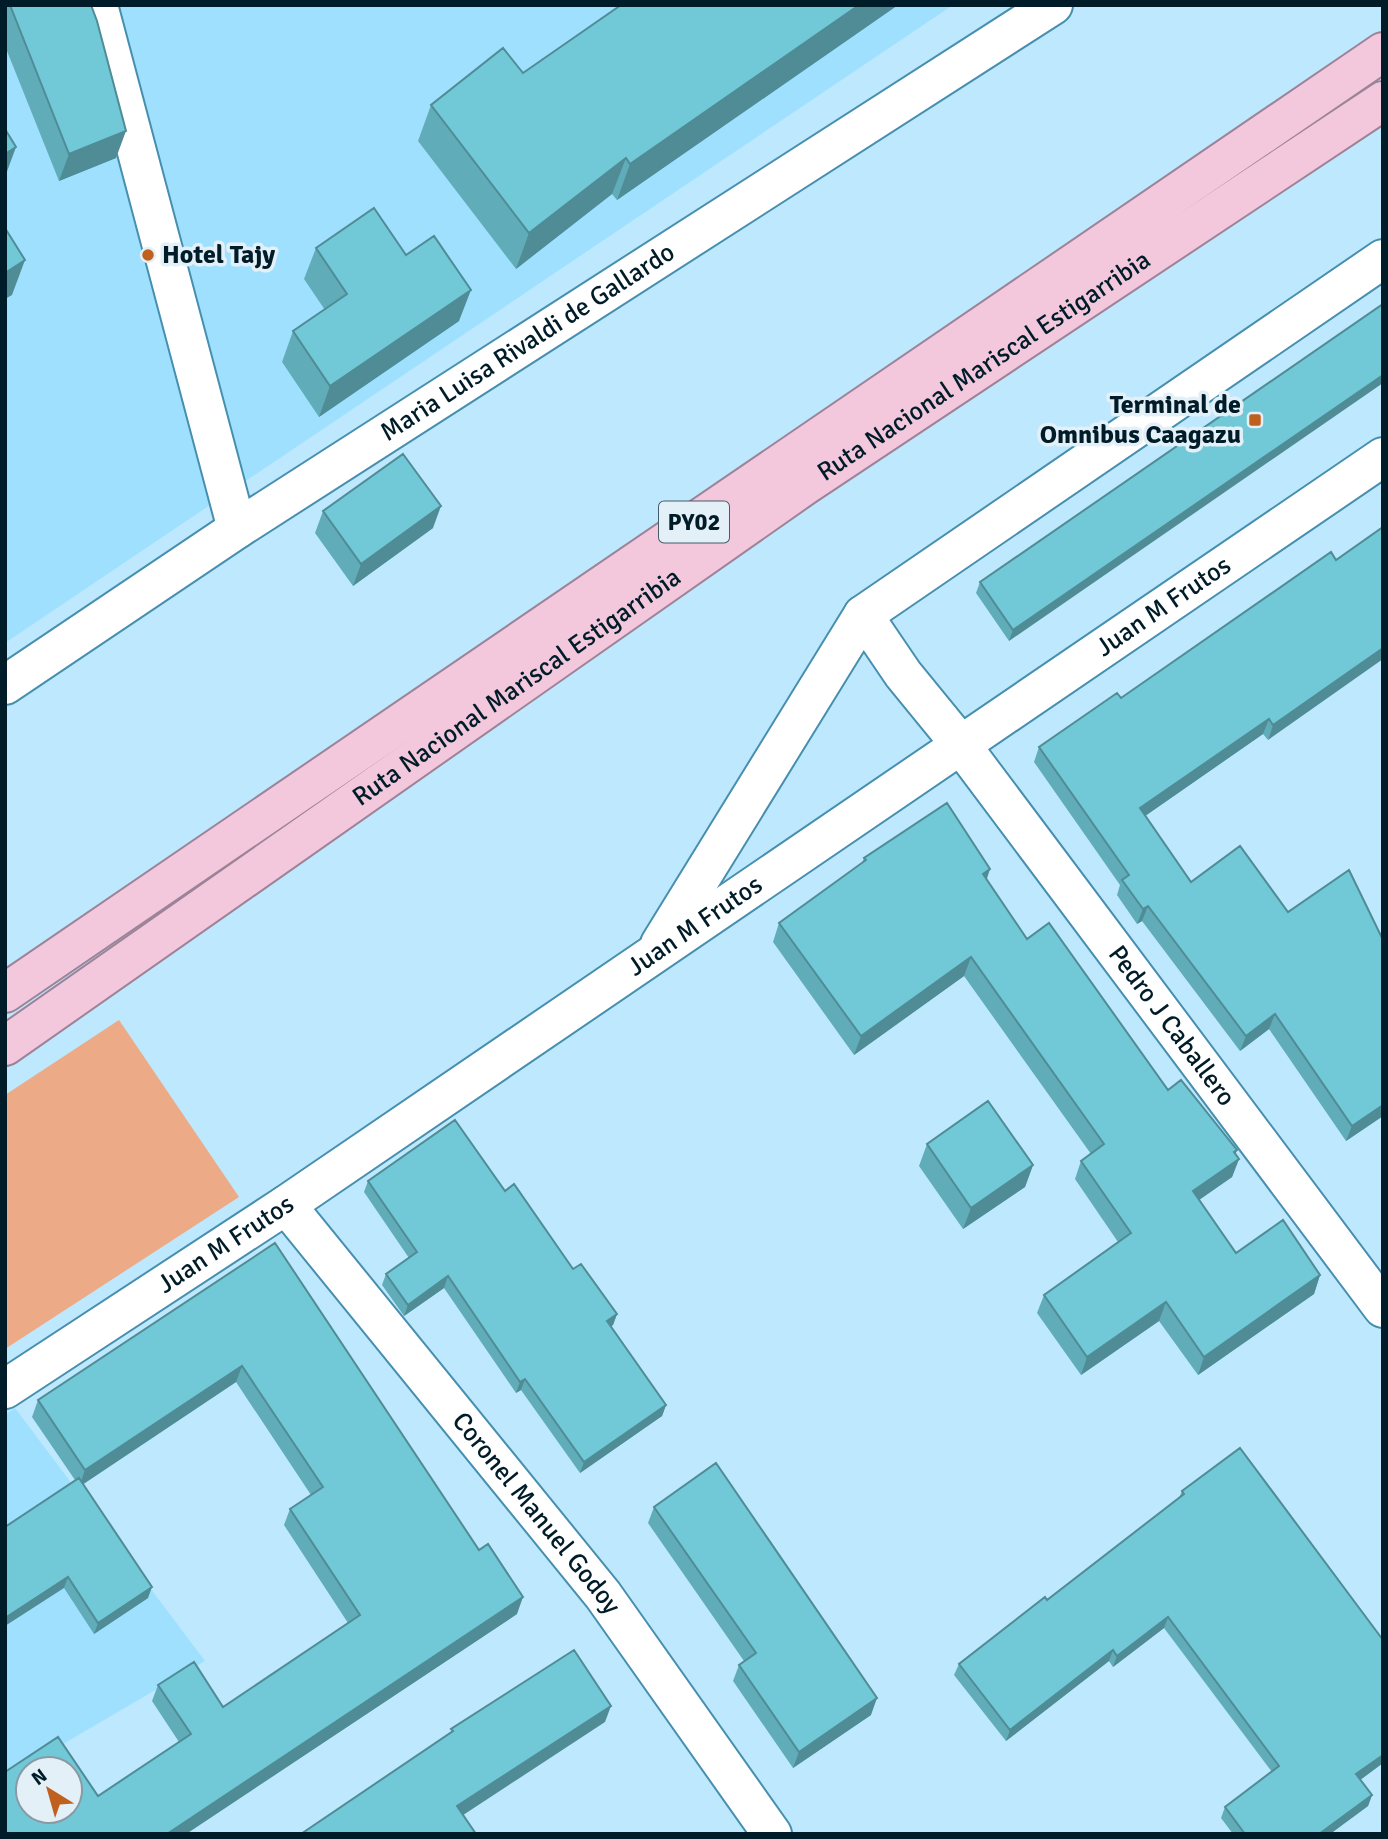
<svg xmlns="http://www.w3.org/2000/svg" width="1388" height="1839" viewBox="0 0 1388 1839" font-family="Signika,sans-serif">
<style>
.built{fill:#a0e0ff}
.green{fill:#ecaa86}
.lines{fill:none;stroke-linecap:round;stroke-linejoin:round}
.minor-casing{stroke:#478faf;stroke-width:42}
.trunk-casing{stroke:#9c8398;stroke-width:42}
.minor{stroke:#fff;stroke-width:38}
.trunk{stroke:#f3c8dc;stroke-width:38}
.wall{fill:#61acb9}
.shaded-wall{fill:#4f8c96}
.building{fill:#71c8d7;stroke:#4f8c96;stroke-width:2;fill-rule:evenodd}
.poi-dot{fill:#c0601f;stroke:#e3f0f7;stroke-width:2.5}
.labels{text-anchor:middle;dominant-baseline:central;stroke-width:7;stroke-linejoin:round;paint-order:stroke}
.shield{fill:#e3f0f7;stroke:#445c67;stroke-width:2}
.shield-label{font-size:24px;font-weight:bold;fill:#001c29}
.poi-label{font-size:26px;font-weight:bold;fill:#001c29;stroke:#e3f0f7;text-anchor:start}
.street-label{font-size:26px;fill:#001c29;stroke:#e3f0f7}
</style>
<rect width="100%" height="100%" fill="#bee8fd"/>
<path class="built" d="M5,5h948l-948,638z
M15,1408l190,253 -200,117v-363z"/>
<path class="green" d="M119,1020l120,177 -234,152v-254z"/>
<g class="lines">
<defs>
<g id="minor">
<path d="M98,5l139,524"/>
<path id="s1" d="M863,615l40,59 58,71 422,563"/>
<path id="s2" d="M5,685l232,-156 816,-524"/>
<path d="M660,944l203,-329 520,-356"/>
<path id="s3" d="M286,1205l317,390 169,239"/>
<path id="s4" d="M5,1389l281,-184 1097,-748"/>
</g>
<g id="trunk">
<path d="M5,993l1378,-941"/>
<path id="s5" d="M5,1046l799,-560 579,-385"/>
</g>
</defs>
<use href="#minor" class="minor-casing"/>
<use href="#trunk" class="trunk-casing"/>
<use href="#minor" class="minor"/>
<use href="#trunk" class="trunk"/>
</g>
<path class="wall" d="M5,5h86l25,153 -57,23 -54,-135z
M898,5l-281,195 -5,-6 -96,75 -98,-128 13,-36 92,-32z
M316,248l90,7 53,66 -140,96 -37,-55 11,-31 32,-21 -21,-31z
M1383,304l-374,337 -33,-48 4,-11z
M323,511l110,17 -80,58 -38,-53z
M1336,560l-68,180 -5,-6 -118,82 46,66 192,234 -37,25 -77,-112 -29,22 -98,-130 -5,3 -20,-29 3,-10 -86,-123 5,-15 82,-49z
M864,858l123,22 40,59 141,151 69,60 -2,4 4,5 -7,18 -33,23 37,53 84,22 -6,19 -116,81 -39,-54 -78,54 -44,-62 7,-18 74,-53 -43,-63 6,-18 10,-7 -127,-178 -110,79 -81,-113 6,-19 83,-60z
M927,1144l106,21 -8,22 -62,42 -44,-63z
M368,1181l137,10 68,78 44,45 -4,11 -2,1 55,79 -4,11 -82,57 -59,-83 -5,3 -72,-105 -40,28 -22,-31 4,-11 23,-16 -45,-66z
M275,1243l242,371 -331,220h-181l93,-38 81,-54 -27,-41 6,-16 65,22 125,-84 -64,-98 6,-16 21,-14 -75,-113 -153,102 65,114 -54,36 -30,-46 11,-108 -43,-63 6,-17z
M1182,1491l201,149v123l-23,17 12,15 -4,11 -38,28h-97l-12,-16 4,-11 47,-35 -108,-144 -51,39 -4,-6 -103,80 -52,-66 5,-11 88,-64 132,-102z
M654,1507l217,208 -78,53 -60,-87 6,-16 5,-4 -96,-138z"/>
<path class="shaded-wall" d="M859,5h39l-281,195 13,-36z
M126,131l-10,27 -57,23 10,-27z
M16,147l-11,30v-23z
M626,158l-14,36 -96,75 13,-36z
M25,260l-13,35 -7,4v-26z
M471,290l-12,31 -140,96 11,-31z
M1383,375v8l-374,258 4,-11z
M441,506l-8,22 -80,58 8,-22z
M1383,648v11l-115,81 5,-15z
M1269,719l-6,15 -128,89 5,-15z
M990,869l-6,19 -1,-14z
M1148,906l-6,15 -5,3 6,-15z
M971,957l-7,19 -110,79 7,-19z
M1275,1014l-6,15 -29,22 6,-15z
M1383,1105v11l-37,25 6,-15z
M1237,1150l-6,14 8,-5 -7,18 -46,32 7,-18z
M1033,1165l-8,22 -62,42 8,-21z
M1320,1275l-6,19 -116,81 6,-18z
M448,1276l-4,12 -40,28 4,-11z
M1166,1302l-7,19 -78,54 6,-18z
M617,1314l-4,11 -10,7 4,-11z
M242,1366l-6,16 -157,105 6,-17z
M525,1379l-4,11 -5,3 4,-11z
M666,1405l-4,11 -82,57 4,-11z
M68,1577l-4,11 -59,38v-8z
M152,1587l-4,11 -54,36 4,-11z
M523,1597l-6,17 -331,220h-19z
M1168,1617l-4,11 -51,39 4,-11z
M1113,1650l-4,11 -103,80 4,-11z
M877,1698l-6,17 -78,53 6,-16z
M611,1706l-6,16 -154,101 6,-17z
M1383,1755v8l-31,23 4,-12z
M1372,1795l-4,11 -38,28h-11z"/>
<path class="building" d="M10,5h81l6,16 29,110 -57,23z
M621,5h238l-229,159 -4,-6 -97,75 -98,-128 72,-57 20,25z
M5,129l11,18 -11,7z
M374,208l32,47 28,-19 37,54 -141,96 -37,-55 54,-37 -31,-46z
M5,228l20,32 -20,13z
M1383,304v71l-370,255 -33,-48z
M403,454l38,52 -80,58 -38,-53z
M1383,527v121l-110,77 -4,-6 -129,89 51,74 49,-36 48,66 61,-42 34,70v165l-31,21 -77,-112 -29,22 -98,-130 -5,3 -21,-29 7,-5 -90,-128 78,-54 4,5 210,-146 5,8z
M947,803l43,66 -7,5 44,65 22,-16 119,167 13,-10 56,70 -3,2 5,7 -46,32 43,62 47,-33 37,55 -116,82 -38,-55 -79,55 -43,-62 87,-62 -50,-72 23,-17 -133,-187 -110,79 -82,-113 87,-63 -2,-2z
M988,1101l45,64 -62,43 -44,-64z
M455,1120l50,71 9,-7 59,85 8,-5 36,50 -10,7 59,84 -82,57 -59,-83 -5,3 -72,-106 -40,29 -22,-31 31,-22 -49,-71z
M275,1243l204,307 9,-6 35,53 -356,237h-162v-62l53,-35 40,59 93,-62 -33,-49 36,-23 29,45 137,-92 -70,-106 33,-22 -81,-121 -157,104 -47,-70zM28,1769h42v42h-42z
M1240,1448l143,192v115l-27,19 16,21 -53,39h-74l-20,-27 54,-41 -111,-149 -51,39 -4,-6 -103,80 -51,-66 86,-67 2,3 137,-106 -2,-3z
M716,1463l161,235 -78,54 -60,-87 17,-12 -102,-146z
M79,1478l73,109 -54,36 -30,-46 -63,41v-91z
M574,1650l37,56 -154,100 19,28h-175l152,-103 -2,-2z"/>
<g class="poi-dot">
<circle cx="148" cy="255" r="7"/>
<rect x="1248" y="413" width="14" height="14" rx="3.5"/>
</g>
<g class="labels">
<rect class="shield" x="659" y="501.5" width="70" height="41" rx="5"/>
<g class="shield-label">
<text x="694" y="522">PY02</text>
</g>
<g class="poi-label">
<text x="162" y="255">Hotel Tajy</text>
<text x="1241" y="405" text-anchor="end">Terminal de<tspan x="1241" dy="30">Omnibus Caagazu</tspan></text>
</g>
<g class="street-label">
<text stroke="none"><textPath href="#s2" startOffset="625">Maria Luisa Rivaldi de Gallardo</textPath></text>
<text stroke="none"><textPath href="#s5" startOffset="1192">Ruta Nacional Mariscal Estigarribia</textPath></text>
<text stroke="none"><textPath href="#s4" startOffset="1398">Juan M Frutos</textPath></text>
<text stroke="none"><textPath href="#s5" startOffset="625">Ruta Nacional Mariscal Estigarribia</textPath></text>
<text stroke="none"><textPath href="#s4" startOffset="831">Juan M Frutos</textPath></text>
<text stroke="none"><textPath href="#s1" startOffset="514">Pedro J Caballero</textPath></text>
<text stroke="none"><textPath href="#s4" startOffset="264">Juan M Frutos</textPath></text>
<text stroke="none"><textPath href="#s3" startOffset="397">Coronel Manuel Godoy</textPath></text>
</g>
</g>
<rect width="1388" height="1839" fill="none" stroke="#001c29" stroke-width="14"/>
<g transform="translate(49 1790) rotate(323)"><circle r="33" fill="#e3f0f7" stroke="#889ba5" stroke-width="2"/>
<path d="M0-5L12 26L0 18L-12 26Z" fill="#c0601f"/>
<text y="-10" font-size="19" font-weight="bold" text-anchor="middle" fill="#001c29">N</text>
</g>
</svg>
